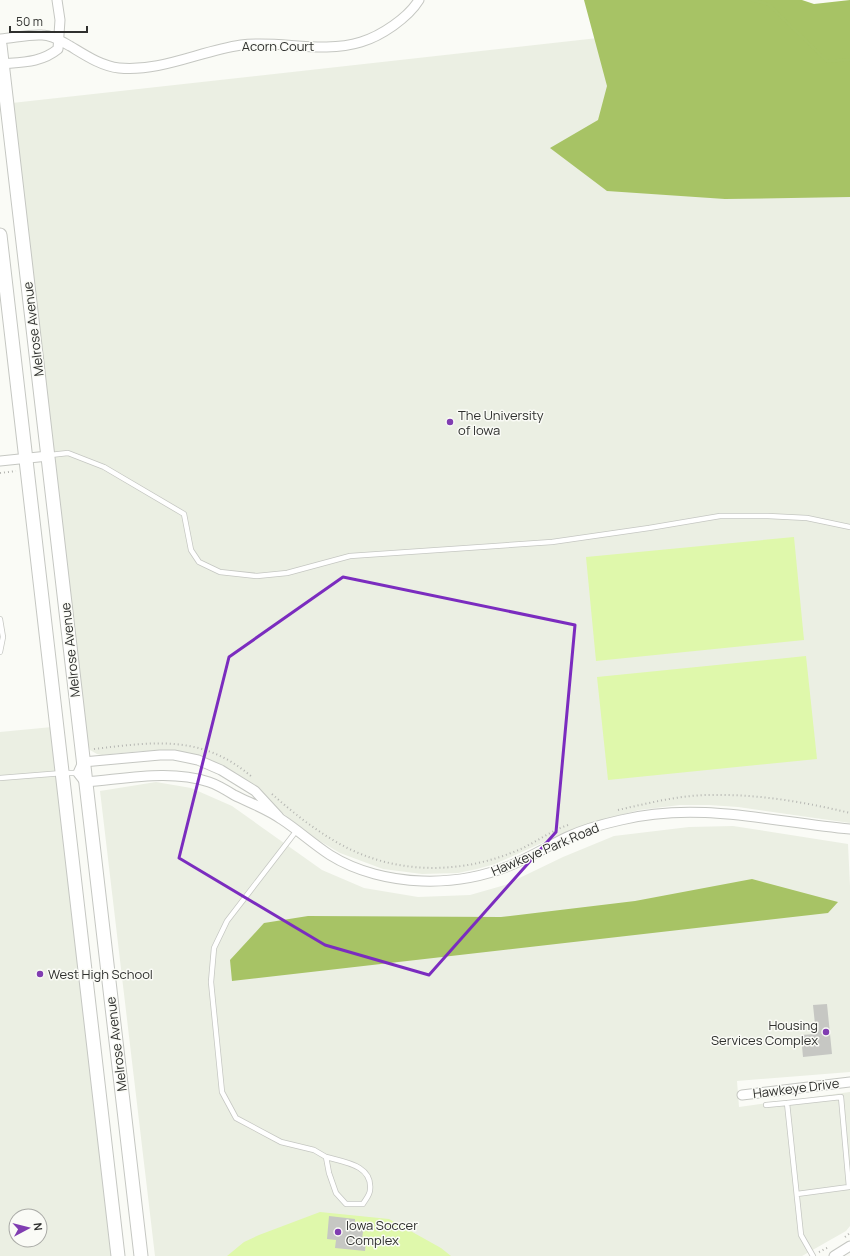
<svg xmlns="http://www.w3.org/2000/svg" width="850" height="1256" viewBox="0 0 850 1256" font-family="Manrope,sans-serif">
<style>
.built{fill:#ebefe3;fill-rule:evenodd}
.green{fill:#dff8ab}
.forest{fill:#a7c365}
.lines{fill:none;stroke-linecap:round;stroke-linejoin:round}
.stream{stroke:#a7c366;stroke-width:3}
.building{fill:#c6c7c3}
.lane-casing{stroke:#c5c7c2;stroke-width:6}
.street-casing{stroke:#c5c7c2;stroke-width:11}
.secondary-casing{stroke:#c5c7c2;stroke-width:15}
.path{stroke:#b5b6b2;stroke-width:2;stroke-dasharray:1 3;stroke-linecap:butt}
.lane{stroke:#fff;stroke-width:4.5}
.street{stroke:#fff;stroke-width:9}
.secondary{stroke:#fff;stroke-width:13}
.marked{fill:none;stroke:#7b2cbf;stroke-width:3;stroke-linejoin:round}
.poi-dot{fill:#803db1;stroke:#fafbf6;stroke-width:1.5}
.labels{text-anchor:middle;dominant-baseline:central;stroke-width:3;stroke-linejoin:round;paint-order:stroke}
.street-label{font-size:13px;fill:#2f302e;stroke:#fafbf6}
.poi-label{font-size:13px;fill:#2f302e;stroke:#fafbf6;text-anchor:start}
</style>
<rect width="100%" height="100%" fill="#fafbf6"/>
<path class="built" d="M850,10v813l-112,-16 -29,-2h-29l-41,5 -48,13 -25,9 -71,32 -18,5 -19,4 -36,1 -39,-5 -43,-16 -22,-13 -19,-14 -59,-47 -64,-27 -34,-1 -40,4 -5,-1 -7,-4 -2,-4 -76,-643z
M52,727l59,529h-111v-524zM16,1216h24v24h-24z
M156,782l35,6 41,18 90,64 42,18 54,9 52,-2 35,-10 58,-28 51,-21 75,-9 44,-1 115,18 2,42v186l-113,9 2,26 111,-15v134l-4,5 -44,25h-647l-55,-465z"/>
<path class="green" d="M794,537l10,103 -208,21 -10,-104z
M806,656l11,103 -209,21 -11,-103z
M320,1212l69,7 52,29 10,8h-224l17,-14 15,-7z"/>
<path class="forest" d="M584,0h218l12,4 36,-4v197l-125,2 -118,-8 -57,-43 48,-28 9,-34z
M752,879l86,23 -10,11 -596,68 -2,-21 34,-37 44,-7 193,1 134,-16z"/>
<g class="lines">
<path class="stream" d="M752,0l16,4 59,57 23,-1"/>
</g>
<path class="building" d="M827,1004l5,50 -29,3 -2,-22 15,-1 -3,-29z
M329,1216l26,3v3l9,1 -2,17 4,1 -1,10 -30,-3 1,-8 -9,-1z"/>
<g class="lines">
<defs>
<path id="lane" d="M50,455l18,-2 36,14 80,47 7,36 8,12 21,10 37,4 30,-3 63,-17 202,-14 97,-14 71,-12h48l39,2 43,9
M0,619l3,18 -3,15
M0,778l63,-5h15
M297,830l-70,91 -13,27 -3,34 11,110 14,26 45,24 33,8 12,7 3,16 7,20 10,11h17c2,-4 7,-9 7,-14 3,-25 -26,-28 -44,-33
M766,1105l21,-2
M797,1194l52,-7 -8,-90 -54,6 14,132 12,21"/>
<path id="street" d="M0,39c14,-1 29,-5 42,-4 10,0 19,6 28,11 15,9 31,20 49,22 42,4 81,-17 122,-23 39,-5 81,9 120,-3 20,-6 47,-24 58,-42
M0,64c21,-2 41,-1 58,-15l2,-29 -3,-20
M0,461l48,-5
M279,817l-24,-26 -34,-21 -23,-10 -24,-5h-14l-77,7 -5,11 7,9c40,-3 85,-13 124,0 9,3 17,8 25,13 16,8 33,14 47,24 17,11 32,25 49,36 27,17 61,25 92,26 30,1 60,-4 87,-15 20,-8 39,-20 58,-29 17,-8 36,-13 54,-17 78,-19 151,2 229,9
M742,1095l108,-13
M834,1256l16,-10"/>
<path id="secondary" d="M0,45l141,1211
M0,235l118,1021"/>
</defs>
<use href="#lane" class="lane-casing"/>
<use href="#street" class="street-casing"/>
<use href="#secondary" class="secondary-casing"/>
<path class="path" d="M0,473l16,-2
M94,749c60,-7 108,-15 158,28
M272,794c19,17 39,33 61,46 54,33 119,36 178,13 20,-7 37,-21 57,-28
M618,810c31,-7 62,-15 93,-15 47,-1 94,7 139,18
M845,1237l5,-4
M819,1252l10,-5"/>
<use href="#lane" class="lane"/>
<use href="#street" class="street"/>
<use href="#secondary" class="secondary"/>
</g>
<path class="marked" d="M343,577l232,48 -19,207 -127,143 -104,-30 -146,-87 50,-201z"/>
<g class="poi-dot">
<circle cx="450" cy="422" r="4"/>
<circle cx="40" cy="974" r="4"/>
<circle cx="826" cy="1032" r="4"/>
<circle cx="338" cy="1232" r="4"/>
</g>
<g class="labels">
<g class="street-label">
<text x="278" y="46">Acorn Court</text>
<text transform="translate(33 329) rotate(-97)">Melrose Avenue</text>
<text transform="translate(70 650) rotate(-96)">Melrose Avenue</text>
<text transform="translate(545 849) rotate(-23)">Hawkeye Park Road</text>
<text transform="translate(116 1044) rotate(-97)">Melrose Avenue</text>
<text transform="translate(796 1088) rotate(-7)">Hawkeye Drive</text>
</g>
<g class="poi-label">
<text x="458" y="415">The University<tspan x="458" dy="15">of Iowa</tspan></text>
<text x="48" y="974">West High School</text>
<text x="818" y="1025" text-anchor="end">Housing<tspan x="818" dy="15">Services Complex</tspan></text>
<text x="346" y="1225">Iowa Soccer<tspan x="346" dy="15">Complex</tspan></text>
</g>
</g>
<g transform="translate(28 1228) rotate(83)"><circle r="19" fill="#fafbf6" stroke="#a9aaa6"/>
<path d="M0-3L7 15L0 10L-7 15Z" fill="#803db1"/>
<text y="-6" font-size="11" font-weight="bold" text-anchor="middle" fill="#2f302e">N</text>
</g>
<path d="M10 26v6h77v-6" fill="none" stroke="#2f302e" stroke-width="2"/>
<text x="16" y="26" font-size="12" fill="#2f302e" stroke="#fafbf6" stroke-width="3" paint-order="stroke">50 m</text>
</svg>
